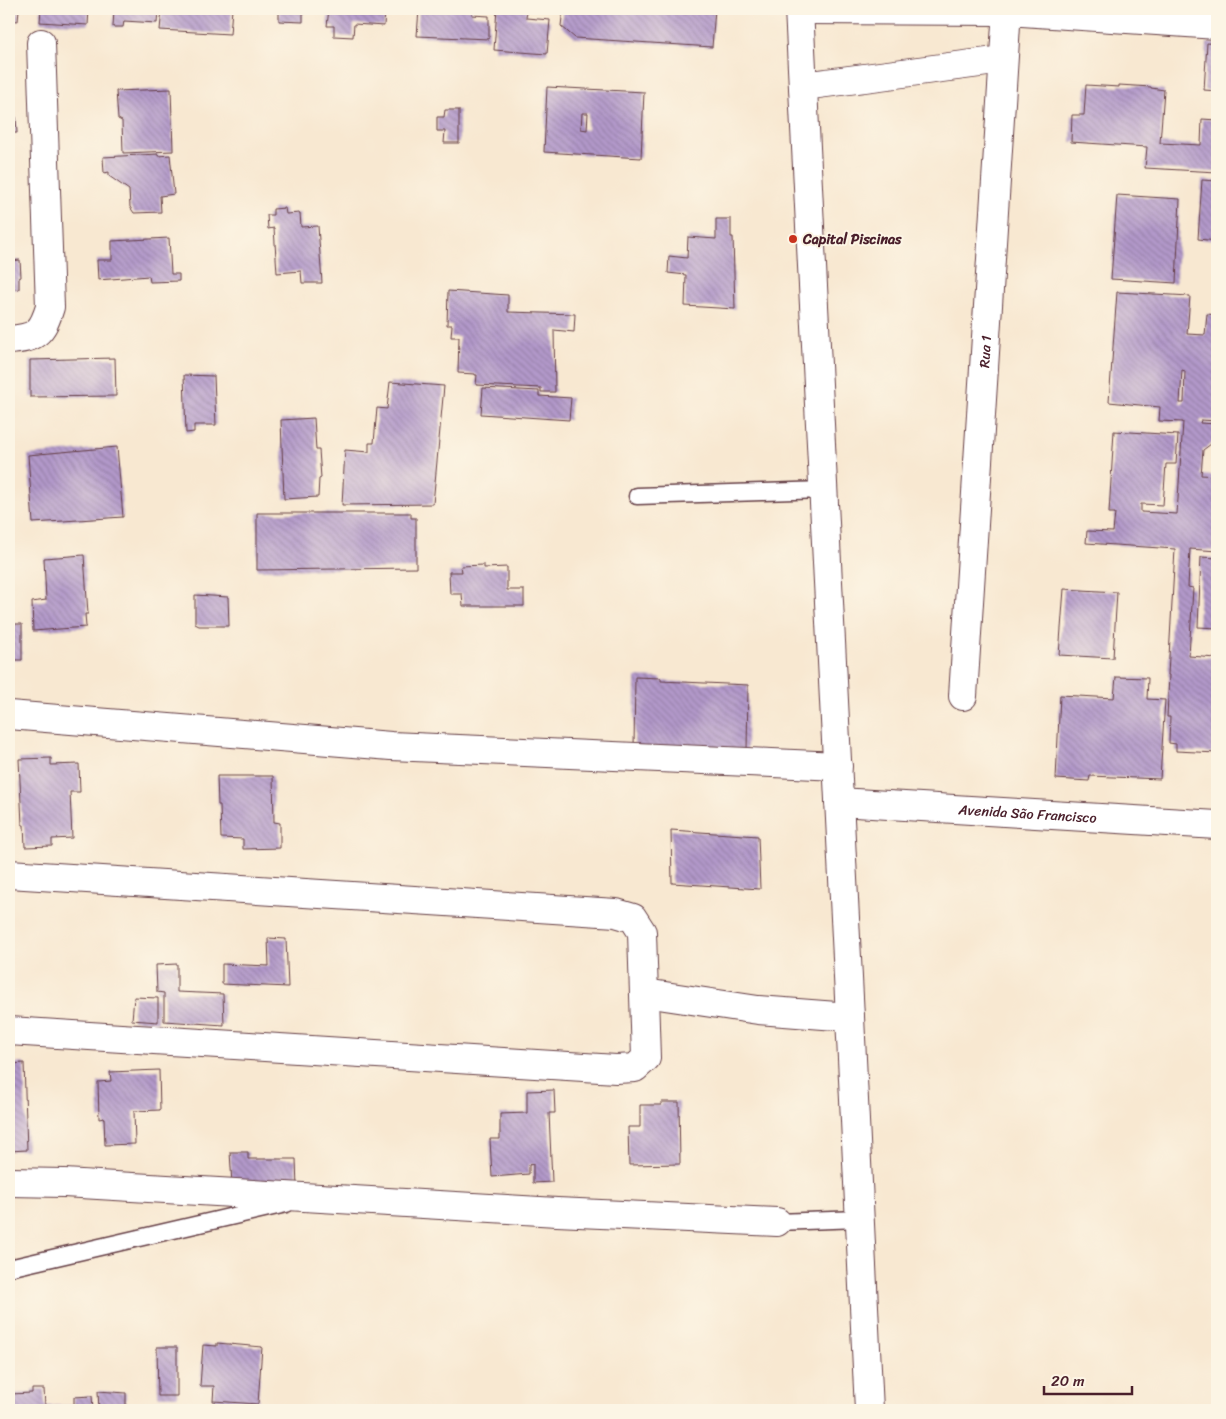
<svg xmlns="http://www.w3.org/2000/svg" width="1226" height="1419" viewBox="0 0 1226 1419" font-family="Sriracha,sans-serif">
<style>
.building{fill:url(#building-back-hatch);fill-rule:evenodd}
.lines{fill:none;stroke-linecap:round;stroke-linejoin:round}
.service-casing{stroke:#643d44;stroke-width:19}
.minor-casing{stroke:#643d44;stroke-width:30}
.tertiary-casing{stroke:#643d44;stroke-width:30}
.secondary-casing{stroke:#643d44;stroke-width:30}
.service{stroke:#fff;stroke-width:16}
.minor{stroke:#fff;stroke-width:28}
.tertiary{stroke:#fff;stroke-width:28}
.secondary{stroke:#fff;stroke-width:28}
.poi-dot{fill:#c8321e;stroke:#fcf5e5;stroke-width:2}
.labels{text-anchor:middle;dominant-baseline:central;stroke-width:4;stroke-linejoin:round;paint-order:stroke}
.poi-label{font-size:14px;font-weight:bold;fill:#4a1f2b;stroke:#fcf5e5;text-anchor:start}
.street-label{font-size:14px;fill:#4a1f2b;stroke:#fcf5e5}
</style>
<defs>
<pattern id="building-back-hatch" width="6" height="6" patternUnits="userSpaceOnUse" patternTransform="scale(1.25)"><rect width="6" height="6" fill="#b299ca"/><path d="M-1 5l2 2M0 0l6 6M5-1l2 2" fill="none" stroke="#937ca4"/></pattern>
</defs>
<rect width="100%" height="100%" fill="#fcf5e5"/>
<filter id="ink" filterUnits="userSpaceOnUse"><feTurbulence type="fractalNoise" baseFrequency=".02" numOctaves="2"/><feDisplacementMap in="SourceGraphic" scale="10" xChannelSelector="R" yChannelSelector="G"/><feConvolveMatrix kernelMatrix="1 2 1 2 8 2 1 2 1" color-interpolation-filters="sRGB"/></filter>
<filter id="wash" filterUnits="userSpaceOnUse"><feTurbulence type="fractalNoise" baseFrequency=".0096" numOctaves="4" result="noise"/><feDisplacementMap in="SourceGraphic" scale="20" xChannelSelector="R" yChannelSelector="G"/><feGaussianBlur stdDeviation="1.12" result="paint"/><feColorMatrix in="noise" values="0 0 0 0 0 0 0 0 0 0 0 0 0 0 0 0 0 1.4 0 .05"/><feComposite in="paint" operator="in"/></filter>
<g filter="url(#wash)">
<rect width="100%" height="100%" fill="#f8e8d1"/>
<g id="blocks">
<path class="building" d="M9,9h10l-1,12 -9,-1z
M41,9h48l-1,16 -48,-3z
M114,9h44l-1,14 -33,-2 -1,6h-10z
M162,9h70l-2,25 -70,-4z
M279,9h24v13l-24,-1z
M329,9h56l-1,17 -30,-2 -1,13 -19,-1v-10h-7z
M419,9h53v6l17,1v23l-72,-3z
M497,9h30l-1,9 24,2 -3,34 -53,-4z
M563,9h152l-3,38 -137,-9 -14,-12z
M1207,43l10,1v47l-13,-1z
M1086,85l33,2v-2l32,2v1l13,2 -4,53 41,2 1,-26 15,1v52l-72,-4 2,-21 -76,-5 1,-27h12z
M547,87l97,5 -3,66 -97,-6zM582,113h6l-1,17 -6,-1z
M171,89l2,62 -50,2 -1,-32 -4,-2 -2,-28z
M445,110h14v33h-15l1,-12h-8v-14h7z
M9,117h7l1,16h-8z
M158,154v2l12,-1 4,39 -14,2 1,16 -27,1 -4,-6 -1,-17 -20,-14v-4l-5,1 -1,-16z
M1202,180l15,1v60l-19,-2z
M1117,195l63,4 -4,84 -65,-4z
M285,208l1,6 14,-1 1,14 17,-1 4,57h-20l-1,-12 -24,2 -3,-45 -6,1 -1,-14h6v-6z
M716,219h15v18h2l2,72 -50,-3 1,-31 -18,-2 1,-17 18,2 1,-21 28,2z
M169,238l2,36h8v7l-29,1 -1,-6 -51,4 -1,-20h15v-19z
M20,260l1,17 -2,1v11l-10,1v-29z
M448,291l60,4v17l67,2 -1,18 -20,-2 1,62h-14v-4l-65,-3 1,-10h-2v-1l-17,-1 1,-36h-8l1,-12h-5z
M1117,292l73,4 -3,38 18,1 2,-21 10,1v106l-16,-1 -1,3 17,1v21l-6,-1 -8,6 -2,25 16,1v75l-27,-2 -2,38 5,1 -4,68 28,2v95l-41,-2v-7l-7,-1 1,-26h-3l2,-42h-1l7,-126 -89,-6 1,-12 26,1 2,-19h-6l5,-82 64,4 -2,29h-10l-3,41 -22,-1v8l36,2 6,-92 -24,-1 1,-14 -51,-5zM1182,370l3,1 -1,32h-4z
M115,358l1,38 -86,1v-37z
M184,375l30,1 2,49h-22v7l-8,1z
M390,382l54,4 -11,118 -91,1 3,-55 24,2v-9h5l3,-35 10,1z
M483,388l56,3v5l32,2 -2,22 -88,-6z
M314,418l2,32h3l2,28 -2,1 -1,18 -34,2 -3,-79z
M117,447l6,70 -90,6 -5,-68z
M257,513h154v5h5v50l-159,2z
M84,555l4,59h-3l1,13 -53,4 -1,-29 14,-2 -2,-42z
M1201,557l16,1v70l-19,-1z
M484,565v3l23,-1v23h17v16h-61l-1,-12h-12l-1,-22h13l-1,-6z
M1064,589l53,3 -4,66 -54,-3z
M195,595l33,2 1,29h-30l-4,-2z
M9,624h13v36h-13z
M635,677l26,1v3l87,4 -1,66 -113,-3z
M1116,677l32,1 -1,21 18,1 -5,79 -70,-3 -1,5 -33,-2 4,-84 54,3z
M51,758v7l28,-1 1,28h-10l2,46 -20,1v7l-27,1 -1,-22h-2l-3,-66z
M217,776h56l1,46 6,1v25l-37,1v-10l-22,-1 -1,-33h-2z
M671,830l87,6 2,53 -88,-6z
M268,938l18,1 2,48 -66,-3v-20l47,2z
M177,964v28l46,2 1,31 -60,-4v-28l-7,-1 -1,-27z
M134,997l24,1v24l-26,-2z
M24,1063l3,87 -18,1v-87z
M159,1070l1,40 -26,1 1,33 -30,1 -1,-27 -5,1 -1,-37 13,-1 -1,-9z
M554,1090l1,23h-6l3,69 -19,1v-19l-4,1v9l-37,3 -2,-38h10v-25l27,-1v-22z
M661,1102h18l1,62 -51,1 -1,-38h12v-22h21z
M230,1152h18v7h48l1,29 -65,-4z
M217,1343l45,4 -4,57 -45,-3 1,-15h-14l3,-41 14,1z
M157,1347h20v49h-19z
M32,1389h12l1,17 29,-1v-8l18,-1 1,14h-84v-16l23,-1z
M98,1391l28,2v17h-27z"/>
</g>
</g>
<g filter="url(#ink)">
<use href="#blocks" fill-opacity="0" stroke="#643d44" stroke-width="1"/>
<g class="lines">
<defs>
<path id="service" d="M637,496l187,-6
M777,1222l83,-3
M9,1268l277,-64"/>
<g id="minor">
<path d="M799,10l208,1 210,14"/>
<path d="M803,86l200,-26"/>
<path d="M9,340c27,-2 33,-7 41,-33l-9,-264"/>
<path id="s1" d="M963,696l44,-687"/>
<path d="M9,715l382,31 447,20"/>
<path d="M9,874l607,39 17,5 9,14 4,126 -11,10 -19,1 -607,-38"/>
<path d="M645,993l113,17 92,7"/>
<path d="M9,1182l55,1 493,29 220,10"/>
</g>
<g id="tertiary">
<path id="s2" d="M839,802l378,23"/>
</g>
<path id="secondary" d="M799,9l51,1008 19,393"/>
</defs>
<use href="#service" class="service-casing"/>
<use href="#minor" class="minor-casing"/>
<use href="#tertiary" class="tertiary-casing"/>
<use href="#secondary" class="secondary-casing"/>
<use href="#service" class="service"/>
<use href="#minor" class="minor"/>
<use href="#tertiary" class="tertiary"/>
<use href="#secondary" class="secondary"/>
</g>
</g>
<circle class="poi-dot" cx="793" cy="239" r="5"/>
<g class="labels">
<g class="poi-label">
<text x="803" y="239">Capital Piscinas</text>
</g>
<g class="street-label">
<text stroke="none"><textPath href="#s1" startOffset="345">Rua 1</textPath></text>
<text stroke="none"><textPath href="#s2" startOffset="189">Avenida São Francisco</textPath></text>
</g>
</g>
<rect width="1226" height="1419" fill="none" stroke="#fcf5e5" stroke-width="30"/>
<path d="M1044 1386v8h88v-8" fill="none" stroke="#4a1f2b" stroke-width="2.5"/>
<text x="1051" y="1386" font-size="15" fill="#4a1f2b" stroke="#fcf5e5" stroke-width="4" paint-order="stroke">20 m</text>
</svg>
